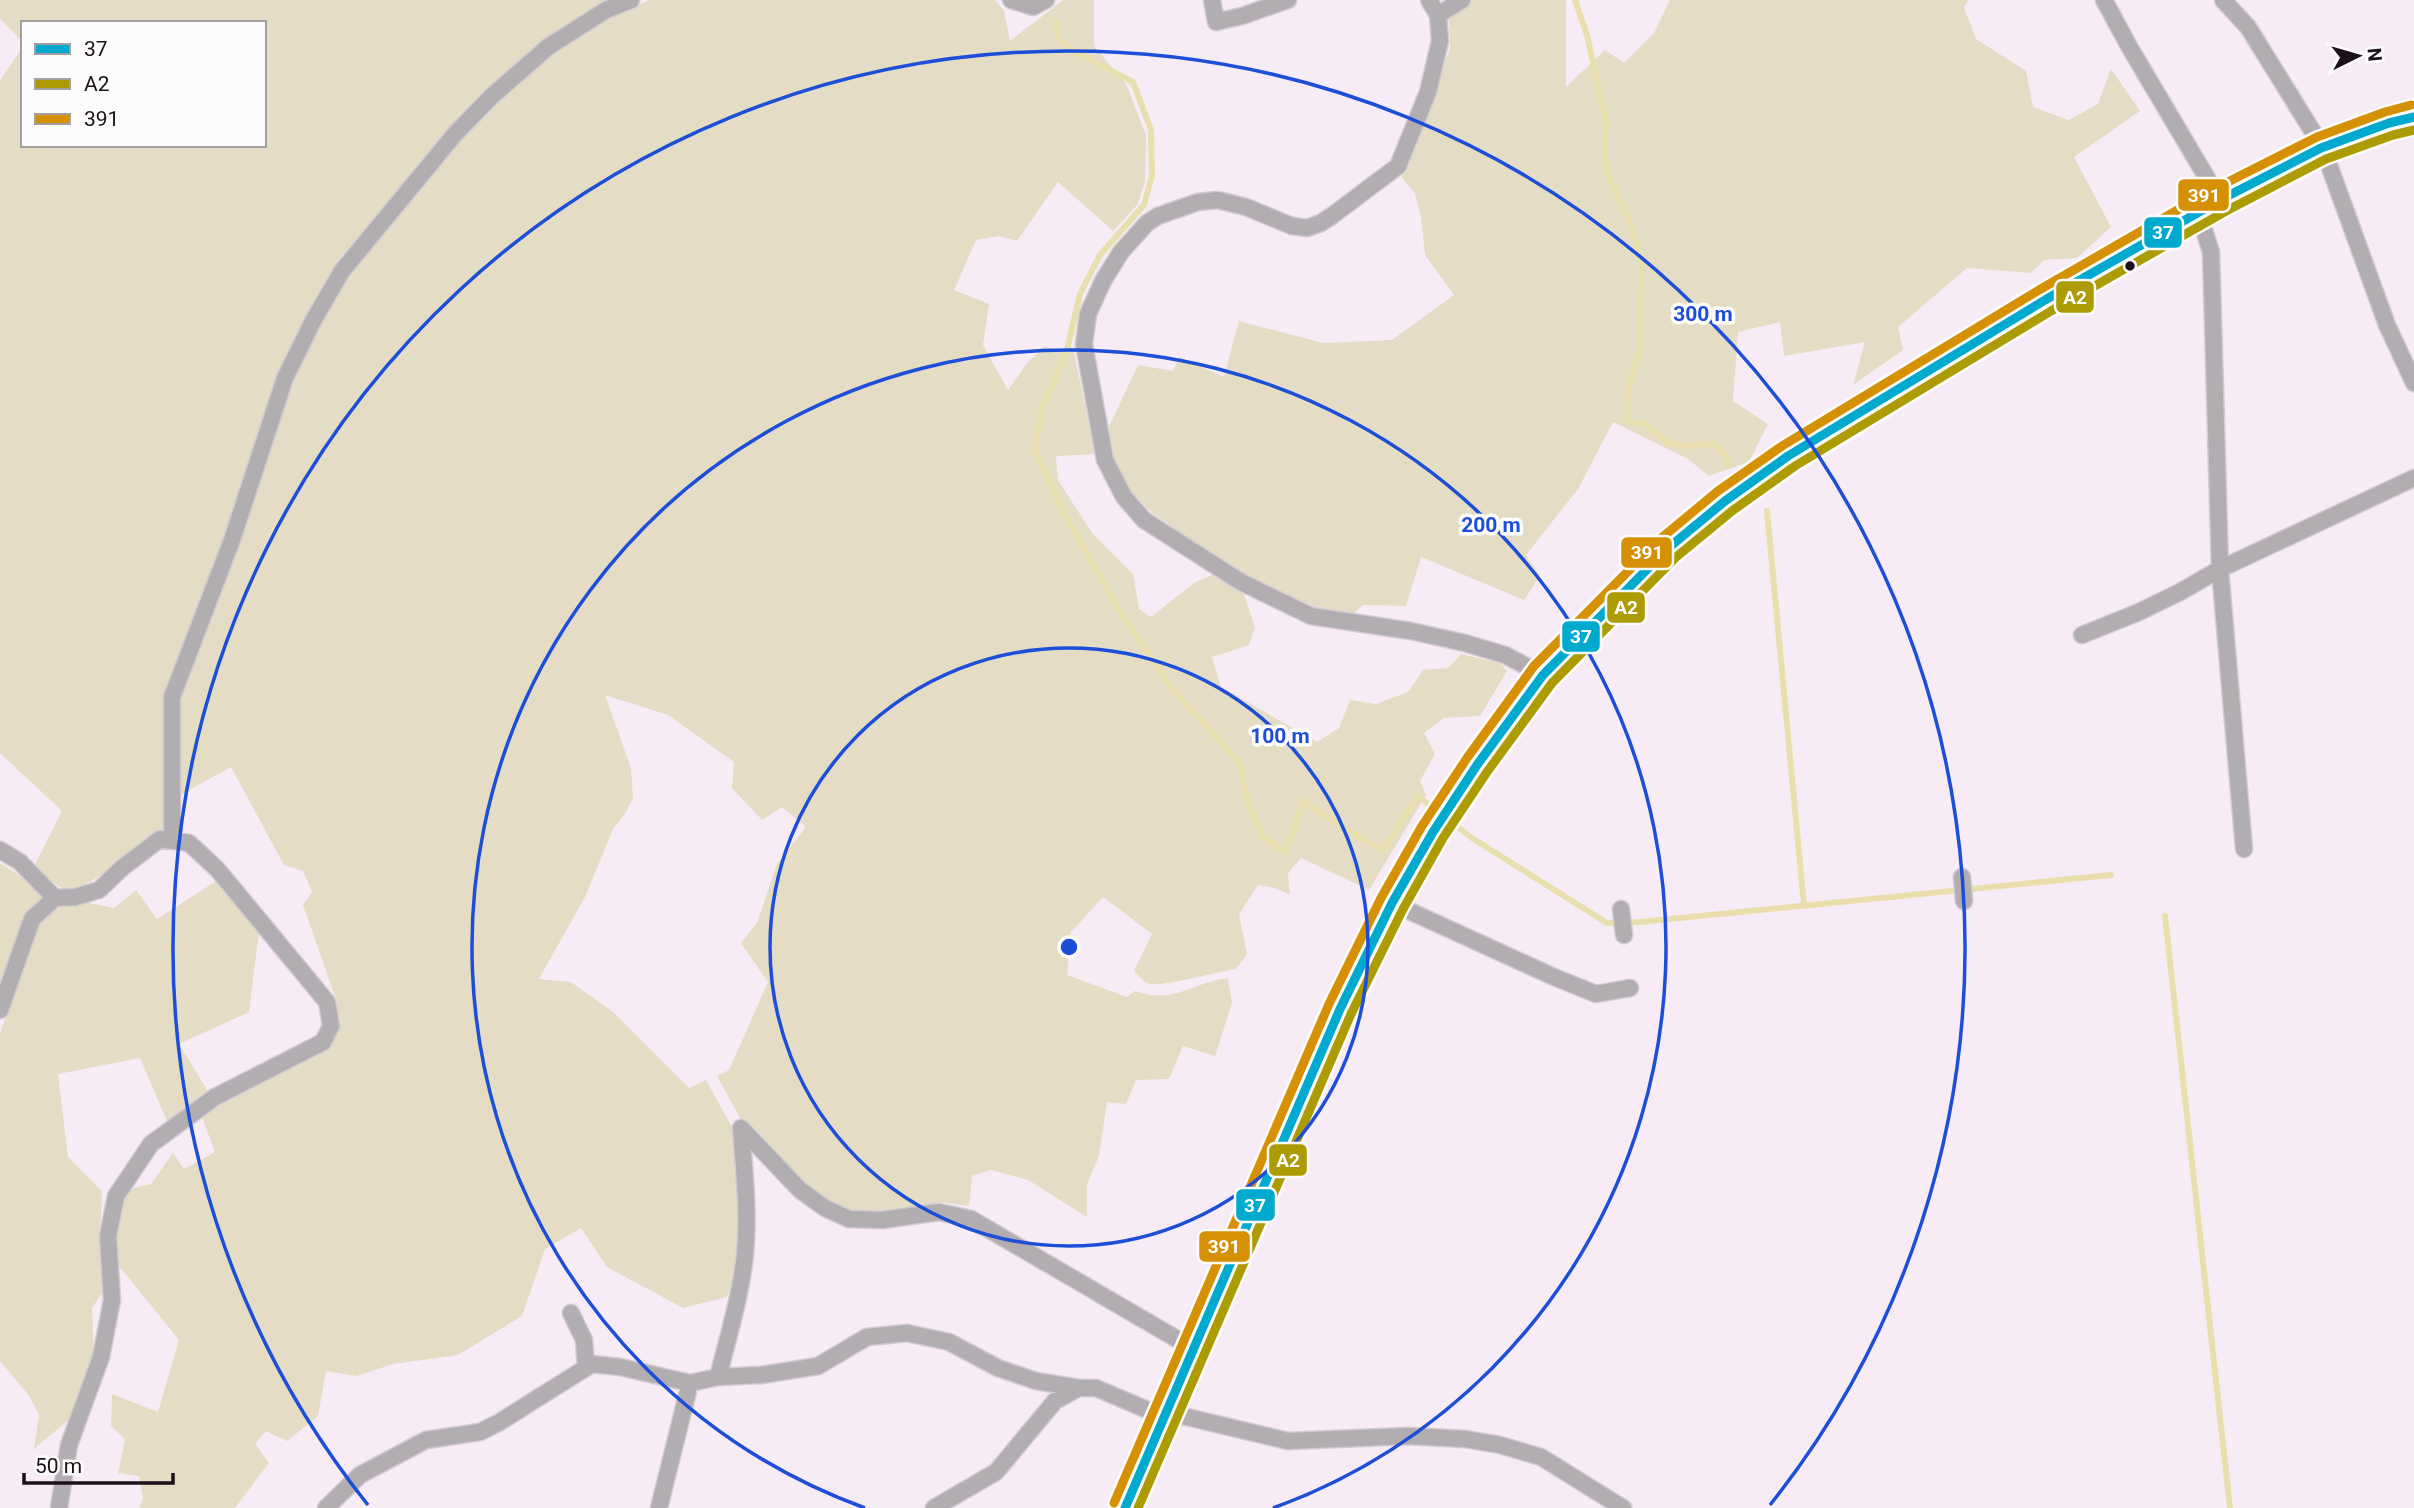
<svg xmlns="http://www.w3.org/2000/svg" width="2414" height="1508" viewBox="0 0 2414 1508" font-family="Roboto,sans-serif">
<style>
.green{fill:#e4dcc4}
.lines{fill:none;stroke-linecap:round;stroke-linejoin:round}
.stream{stroke:#e9dfae;stroke-width:6}
.minor-casing{stroke:#d3cad1;stroke-width:19}
.secondary-casing{stroke:#d3cad1;stroke-width:26}
.minor{stroke:#b2adb1;stroke-width:16}
.secondary{stroke:#b2abb0;stroke-width:23}
.bus-1-casing{stroke:#fcfcfc;stroke-width:14}
.bus-2-casing{stroke:#fcfcfc;stroke-width:14}
.bus-3-casing{stroke:#fcfcfc;stroke-width:14}
.bus-1{stroke:#00a9ce;stroke-width:9}
.bus-2{stroke:#ad9b03;stroke-width:9}
.bus-3{stroke:#d69004;stroke-width:9}
.ring{fill:none;stroke:#1d4ed8;stroke-width:3.5}
.bus-dot{fill:#1c111a;stroke:#fcfcfc;stroke-width:2.5}
.centre{fill:#1d4ed8;stroke:#fcfcfc;stroke-width:3.5}
.ring-label{font-size:21px;text-anchor:middle;font-weight:bold;fill:#1d4ed8;stroke:#fcfcfc;stroke-width:7;stroke-linejoin:round;paint-order:stroke}
.line-badge{stroke:#fcfcfc;stroke-width:2.5}
.badge-label{font-size:19px;text-anchor:middle;font-weight:bold;fill:#fff}
</style>
<rect width="100%" height="100%" fill="#f7ecf5"/>
<path class="green" d="M0,0h606l-86,59 -59,55 -124,148 -58,110 -53,164 -62,161 -1,133 -7,1c-20,15 -71,68 -96,56 -9,-4 -17,-15 -25,-22l27,-54 -62,-58v-672l23,-35v99h241v-122h-241v19l-23,-23z
M650,0h345l9,11 6,30 53,-41h31v46l32,38 20,51 -1,46 -7,23 -25,27 -55,-49 -41,59 -19,-5 -22,4 -22,50 35,14 -6,41 25,45 20,-28 16,-15 30,5 21,102 -39,2 2,24 34,53 41,41 6,35 12,8 43,-34 18,-8 32,19 11,33 -6,18 -37,12 9,30 96,55 22,-14 11,-28 26,4 32,-12 15,-22 25,-2 13,-14 39,9 7,8 -27,45 -36,2 -20,15 11,21 -15,27 6,14 -57,95 -68,-32 -13,15 2,22 -15,-7 -17,-3 -19,29 8,40 -11,15c-17,2 -78,20 -89,14 -5,-2 -9,-8 -13,-12l18,-37 -49,-37 -32,35 -4,43 60,22 8,-6c39,14 55,-8 93,-13l4,25 -17,53 -32,-10 -14,33 -33,1 -10,24 -19,-2 -8,54 -12,28v33l-59,-37 -37,-10 -19,6 -3,30 -31,-4 -32,10 -51,2 -33,-14 -24,-16 -54,-59 -27,-49 12,-6 39,-88 -27,-39 16,-20 20,-59 29,-37 -24,-20 -20,13 -30,-32 2,-26 -66,-47 -63,-20 26,73 2,30 -8,16 -12,15 -28,68 -46,82 32,3 42,30 76,76 17,-8 28,51 7,82 -3,51 -11,33 -44,11 -76,-41 -26,-39 -36,21 -23,67 -64,39 -65,9 -36,12 -31,-5 -8,45 -31,25 -21,-10 -11,13 14,19 -34,45h-96l4,-10 -4,-22 -21,-3 7,-34 -14,-13 1,-32 46,18 21,-72 -64,-79 -3,-26 10,-37 12,-10 17,-4 22,-31 11,16 31,-17 -13,-35 31,-20 98,-51 6,-20v-24l-34,-97 9,-13 -9,-21 -19,-6 -53,-98 -51,28 -2,-98 103,-284 30,-72 32,-61 121,-149 89,-79 60,-37z
M1473,0h93v87l39,-37 19,13 30,-30 16,-33h299l-5,7 12,32 50,32 7,36 36,13 29,-16 13,-35 29,42 -66,46 37,70 -34,31 -33,2 -13,13 -64,-5 -69,59 5,23 -50,35 12,-43 -81,14 -4,-34 -42,10 -5,69 35,23 -19,38 -40,14 -21,-17 -75,-37 -35,67 -52,66 14,21 -16,24 -103,-43 -15,49 -43,-1 -10,9 -41,-8 -71,-32 -90,-62 -22,-23 -18,-33 -3,-27 30,-64 35,6 6,-14 45,20 15,-56 84,22 69,-3 62,-45 -29,-40 -4,-38 -6,-24 -14,-16 8,-13 41,-116 -1,-30z
M0,863l19,12 25,23 -38,82 -6,2z
M218,880l41,51 -10,81 -70,32 30,49 -42,28 -27,-63 -82,16 10,83 34,34 -2,47 4,52 -12,18 2,50 -22,59 -38,32 5,-34 -9,-18 -30,-36v-327l36,-111 22,-20h31l25,5 22,-18 21,29z"/>
<g class="lines">
<path class="stream" d="M1575,0l12,35 19,87 -2,34 7,26 19,40 12,42 -2,87 -12,38 -1,33 19,2 20,18 17,4 31,-2 11,10 4,11
M1056,21l2,17 18,15 57,29 18,48 1,46 -8,29 -44,50 -20,39 -13,56 -25,59 -7,41 27,59 54,96 55,82 69,76 6,34 17,39 22,16 19,-51 36,25 43,24 35,-54 54,42 135,85 32,-1 472,-47
M1767,511l37,395
M2165,916l65,592"/>
<defs>
<path id="minor" d="M1011,0l22,7 13,-7
M1212,0l4,22 26,-6 46,-16
M1429,0l9,15 2,26 -12,51 -30,74 -65,49 -12,8 -14,5 -15,-2 -46,-19 -28,-7 -20,2 -40,14 -11,7 -26,29 -18,29 -15,33 -4,30 21,116 19,37 20,23 97,62 70,34 100,15 54,12 40,12 38,20
M2104,0l26,48 90,152
M2223,0l25,27 65,105 16,33 58,160 27,58
M1438,15l24,-15
M2196,215l8,15 7,22 9,317 24,280
M2082,635l57,-23 41,-20 40,-23 194,-91
M172,841v-144l60,-157 53,-162 28,-57 29,-50 113,-137 37,-38 56,-49 58,-37 25,-10
M0,850l20,12 35,36
M1962,877l2,24
M1392,903l162,74 42,17 34,-6
M1621,909l3,26
M0,1010l32,-91 23,-21 20,-1 24,-7 23,-22 38,-29 29,4 28,26 110,133 4,24 -8,16 -108,55 -64,47 -35,52 -8,40 4,64 -11,57 -32,88 -10,63
M741,1128l59,62 25,18 24,11 33,1 57,-8 32,7 223,130
M571,1313l13,27 2,28
M718,1377c10,-40 23,-82 27,-123 4,-42 -1,-84 -4,-126
M326,1508l34,-33 66,-35 54,-8 18,-9 94,-59 28,3 70,16 28,-6 43,-2 57,-9 49,-29 40,-4 42,9 49,26 38,13 43,7
M659,1508l31,-125
M934,1508l62,-36 59,-71 24,-13h17l54,23 33,5 105,25 120,-5 57,3 35,6 41,12 82,51"/>
<path id="secondary" d="M1125,1508l215,-499 52,-106 41,-71 44,-67 66,-90 124,-126 58,-48 63,-45 257,-156 175,-100 101,-52 68,-25 25,-6"/>
</defs>
<use href="#minor" class="minor-casing"/>
<use href="#secondary" class="secondary-casing"/>
<use href="#minor" class="minor"/>
<use href="#secondary" class="secondary"/>
<defs>
<path id="bus-1" d="M1125,1508l215,-499 52,-106 41,-71 44,-67 66,-90 124,-126 58,-48 63,-45 257,-156 175,-100 101,-52 68,-25 25,-6"/>
<path id="bus-2" d="M1138,1508l213,-494 52,-105 40,-71 44,-66 65,-89 123,-125 57,-47 63,-45 256,-155 175,-100 100,-52 67,-24 21,-5"/>
<path id="bus-3" d="M1114,1503l215,-499 52,-106 41,-72 45,-68 67,-92 125,-126 59,-49 64,-45 257,-156 175,-101 103,-52 68,-25 26,-7"/>
</defs>
<use href="#bus-1" class="bus-1-casing"/>
<use href="#bus-2" class="bus-2-casing"/>
<use href="#bus-3" class="bus-3-casing"/>
<use href="#bus-1" class="bus-1"/>
<use href="#bus-2" class="bus-2"/>
<use href="#bus-3" class="bus-3"/>
</g>
<g class="ring">
<circle cx="1069" cy="947" r="299"/>
<path d="M865 1508A597 597 0 1 1 1273 1508"/>
<path d="M368 1505A896 896 0 1 1 1770 1505"/>
</g>
<circle class="bus-dot" cx="2130" cy="266" r="6"/>
<circle cx="1069" cy="947" r="10" class="centre"/>
<g class="ring-label">
<text x="1703" y="321">300 m</text>
<text x="1491" y="532">200 m</text>
<text x="1280" y="743">100 m</text>
</g>
<g class="line-badge">
<rect x="2177" y="178" width="53" height="34" rx="7" fill="#d69004"/>
<rect x="2143" y="216" width="40" height="33" rx="7" fill="#00a9ce"/>
<rect x="2055" y="280" width="40" height="34" rx="7" fill="#ad9b03"/>
<rect x="1620" y="536" width="53" height="33" rx="7" fill="#d69004"/>
<rect x="1606" y="591" width="40" height="33" rx="7" fill="#ad9b03"/>
<rect x="1561" y="620" width="40" height="33" rx="7" fill="#00a9ce"/>
<rect x="1268" y="1143" width="40" height="34" rx="7" fill="#ad9b03"/>
<rect x="1235" y="1188" width="41" height="34" rx="7" fill="#00a9ce"/>
<rect x="1198" y="1230" width="53" height="33" rx="7" fill="#d69004"/>
</g>
<g class="badge-label">
<text x="2204" y="202">391</text>
<text x="2163" y="239">37</text>
<text x="2075" y="304">A2</text>
<text x="1647" y="559">391</text>
<text x="1626" y="614">A2</text>
<text x="1581" y="643">37</text>
<text x="1288" y="1167">A2</text>
<text x="1255" y="1212">37</text>
<text x="1224" y="1253">391</text>
</g>
<rect x="21" y="21" width="245" height="126" fill="#fcfcfc" stroke="#a29ea2" stroke-width="2"/>
<rect x="35" y="44" width="35" height="10" fill="#00a9ce" stroke="#a29ea2" stroke-width="2"/>
<text x="84" y="56" font-size="21" fill="#1c111a">37</text>
<rect x="35" y="79" width="35" height="10" fill="#ad9b03" stroke="#a29ea2" stroke-width="2"/>
<text x="84" y="91" font-size="21" fill="#1c111a">A2</text>
<rect x="35" y="114" width="35" height="10" fill="#d69004" stroke="#a29ea2" stroke-width="2"/>
<text x="84" y="126" font-size="21" fill="#1c111a">391</text>
<g transform="translate(2358 56) rotate(85)" stroke="#fcfcfc" stroke-width="5" paint-order="stroke">
<path d="M0-5L12 26L0 18L-12 26Z" fill="#1c111a"/>
<text y="-10" font-size="19" font-weight="bold" text-anchor="middle" fill="#1c111a">N</text>
</g>
<path d="M24 1473v10h149v-10" fill="none" stroke="#1c111a" stroke-width="3.5"/>
<text x="35" y="1473" font-size="21" fill="#1c111a" stroke="#fcfcfc" stroke-width="5" paint-order="stroke">50 m</text>
</svg>
